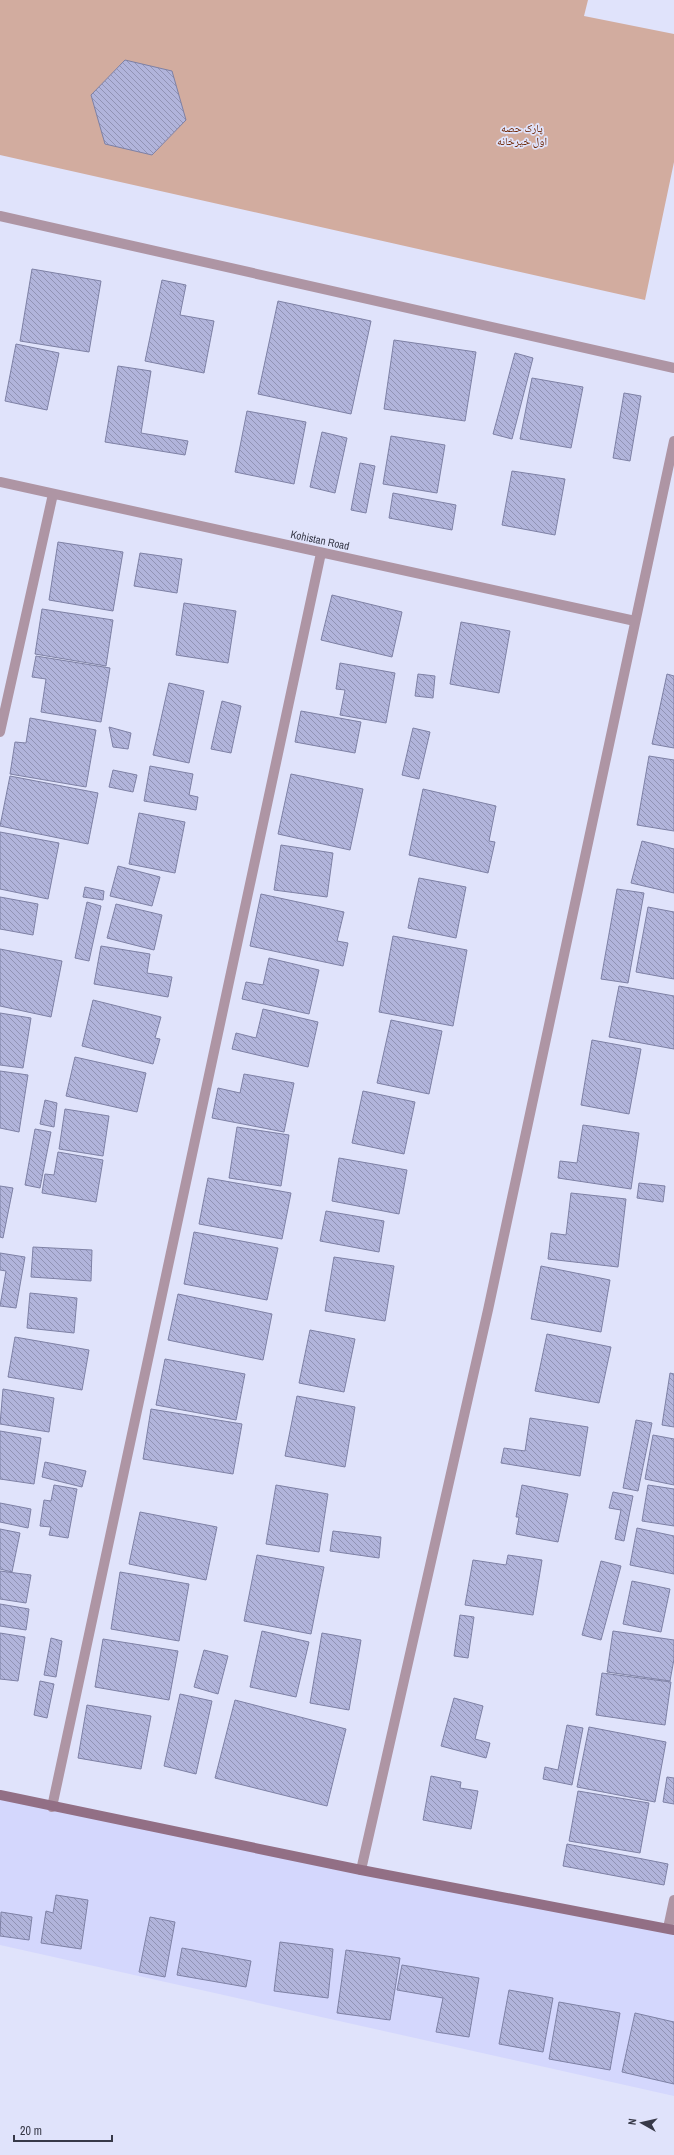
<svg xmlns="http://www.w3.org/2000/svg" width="674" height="2155" viewBox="0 0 674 2155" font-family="'Archivo Narrow','Noto Naskh Arabic',sans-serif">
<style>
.built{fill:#d4d7fd}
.park{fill:#d2ac9f}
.building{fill:url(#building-back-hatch);stroke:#7e81a5}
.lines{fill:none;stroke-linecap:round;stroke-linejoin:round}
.minor{stroke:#ae95a4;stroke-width:10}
.tertiary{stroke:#ae95a4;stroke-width:10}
.secondary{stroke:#926f85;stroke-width:10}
.labels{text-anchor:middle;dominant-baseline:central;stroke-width:3.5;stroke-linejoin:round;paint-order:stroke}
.park-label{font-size:11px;fill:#6c2402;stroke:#e0e3fb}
.street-label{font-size:11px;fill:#373948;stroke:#e0e3fb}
</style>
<defs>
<pattern id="building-back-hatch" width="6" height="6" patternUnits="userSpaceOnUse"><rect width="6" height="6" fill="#b1b4db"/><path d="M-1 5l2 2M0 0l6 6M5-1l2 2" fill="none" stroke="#9193b4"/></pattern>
</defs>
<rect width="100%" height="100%" fill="#e0e3fb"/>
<path class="built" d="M0,1795l674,135v166l-674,-151z"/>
<path class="park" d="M0,0h588l-4,16 90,18v128l-29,138 -645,-145z"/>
<path class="building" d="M125,60l47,11 14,49 -34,35 -47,-11 -14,-49z
M32,269l69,12 -12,71 -69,-11z
M162,280l24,5 -6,30 34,6 -10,52 -59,-12z
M278,301l93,20 -20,93 -93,-20z
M394,340l82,12 -11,69 -81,-12z
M16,344l43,9 -12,57 -42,-9z
M515,353l18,5 -21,81 -19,-5z
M118,366l33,5 -10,62 47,8 -3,14 -80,-13z
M532,378l51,9 -12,61 -51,-9z
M624,393l17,3 -11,65 -17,-3z
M247,411l59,11 -12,62 -59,-12z
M322,432l25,6 -12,55 -25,-6z
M391,436l54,9 -8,48 -54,-9z
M360,463l15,3 -9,47 -15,-3z
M512,471l53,8 -10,56 -53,-10z
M393,493l63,12 -4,25 -63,-12z
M58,542l65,10 -10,59 -64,-11z
M140,553l42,6 -5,34 -43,-7z
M332,595l70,17 -10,45 -71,-17z
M184,603l52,8 -8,52 -52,-8z
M42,609l71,11 -7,46 -71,-12z
M461,622l49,9 -11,62 -49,-9z
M36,656l74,12 -9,54 -60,-10 5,-33 -14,-2z
M340,663l55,10 -9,50 -46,-8 5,-25 -9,-1z
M418,674l17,2 -2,22 -18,-2z
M667,674l7,2v72l-22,-4z
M169,683l35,8 -15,72 -36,-8z
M222,701l19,5 -10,47 -20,-4z
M301,711l60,11 -6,31 -60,-11z
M30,718l66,12 -10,57 -76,-13 5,-32 11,1z
M109,727l22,6 -3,16 -15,-2z
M413,728l17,4 -11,47 -17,-4z
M649,756l25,4v71l-37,-6z
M150,766l43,8 -4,21 9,2 -2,13 -52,-9z
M113,770l24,5 -4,17 -24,-5z
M291,774l72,15 -13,61 -72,-16z
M10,776l88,17 -10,51 -88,-18z
M423,789l73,17 -7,35 6,1 -7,31 -79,-18z
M139,813l46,9 -10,51 -46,-9z
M0,832l59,11 -11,56 -48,-10z
M642,841l32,8v44l-43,-10z
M281,845l52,8 -6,44 -53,-7z
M118,866l42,11 -8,29 -42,-10z
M419,878l47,9 -10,51 -48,-10z
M85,887l19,4 -1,9 -20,-3z
M617,889l27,4 -16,90 -27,-4z
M261,894l83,18 -7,29 11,2 -5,23 -93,-20z
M0,897l38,7 -5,31 -33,-6z
M87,902l14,4 -12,55 -14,-3z
M116,904l46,11 -8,35 -47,-12z
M648,907l26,5v67l-38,-7z
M393,936l74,14 -14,76 -74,-14z
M101,946l49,8 -3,19 25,4 -4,20 -74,-13z
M0,949l62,12 -11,56 -51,-11z
M269,958l50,12 -10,44 -67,-15 4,-17 17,3z
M619,986l55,10v53l-65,-12z
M93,1000l68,17 -6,21 5,1 -7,25 -71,-18z
M263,1009l55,13 -10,45 -76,-18 4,-16 20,5z
M0,1013l31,5 -8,50 -23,-3z
M391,1020l51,11 -13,63 -52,-11z
M592,1040l49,9 -12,65 -48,-9z
M75,1057l71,16 -9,39 -71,-16z
M0,1071l28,4 -9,57 -19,-4z
M244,1074l50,9 -10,49 -72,-14 6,-30 22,5z
M363,1091l52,11 -11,52 -52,-11z
M45,1100l12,3 -3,24 -14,-3z
M65,1109l44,7 -6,40 -44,-7z
M583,1125l56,8 -8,56 -73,-11 2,-17 17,2z
M237,1127l52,8 -8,51 -52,-8z
M35,1129l16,3 -11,56 -15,-3z
M58,1152l45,8 -7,42 -54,-9 3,-19 9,1z
M339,1158l68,12 -8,44 -67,-13z
M208,1178l83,15 -9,46 -83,-15z
M639,1183l26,3 -2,16 -26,-4z
M0,1186l13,2 -10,50 -3,-1z
M571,1193l55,6 -8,68 -70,-8 3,-26 15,2z
M326,1211l58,10 -5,31 -59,-11z
M194,1232l84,16 -11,52 -83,-16z
M33,1247l59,3 -1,31 -60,-4z
M0,1253l25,4 -9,51 -16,-2 6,-35 -6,-1z
M334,1257l60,9 -9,55 -60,-10z
M541,1266l69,14 -9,52 -70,-13z
M30,1293l47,5 -3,35 -47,-5z
M178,1294l94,20 -9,46 -95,-20z
M310,1330l45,9 -11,53 -45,-9z
M547,1334l64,13 -12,56 -64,-12z
M15,1337l74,13 -7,40 -74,-13z
M165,1359l80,15 -9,46 -80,-15z
M670,1373l4,1v53l-12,-2z
M3,1389l51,9 -5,34 -49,-8z
M297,1396l58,11 -10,60 -60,-11z
M151,1409l91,15 -9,50 -90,-15z
M530,1418l58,9 -8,49 -79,-13 3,-15 21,3z
M636,1420l16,3 -14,68 -15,-3z
M0,1431l41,7 -7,46 -34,-5z
M653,1435l21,4v46l-29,-6z
M45,1462l41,9 -4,16 -40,-10z
M54,1485l23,4 -9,49 -19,-3 2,-8 -11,-1 4,-26 7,1z
M276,1485l52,9 -9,58 -53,-8z
M522,1485l46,9 -10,48 -42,-8 3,-17h-3z
M648,1485l26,4v37l-32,-5z
M613,1492l20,4 -9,45 -9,-2 6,-29 -12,-2z
M0,1503l31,6 -3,19 -28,-6z
M140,1512l77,15 -11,53 -77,-16z
M637,1528l37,8v38l-44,-9z
M0,1529l20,4 -8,39 -12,-3z
M333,1531l48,6 -2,21 -49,-7z
M257,1555l67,12 -13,67 -67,-13z
M508,1555l34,5 -9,55 -68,-10 8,-45 33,5z
M601,1561l20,5 -20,74 -19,-5z
M0,1571l31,4 -5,28 -26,-4z
M120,1572l69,12 -10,57 -68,-12z
M632,1581l38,8 -9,43 -38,-8z
M0,1604l29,5 -3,21 -26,-4z
M460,1615l14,2 -6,41 -14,-2z
M262,1631l47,11 -13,55 -46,-10z
M613,1631l61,9v19l-4,22 -63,-9z
M0,1633l25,4 -7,44 -18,-2z
M322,1633l39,7 -12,70 -39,-7z
M51,1638l11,3 -6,36 -12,-2z
M103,1639l75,12 -9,49 -74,-13z
M204,1650l24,6 -10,38 -24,-7z
M602,1673l69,9 -6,43 -69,-10z
M40,1681l14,3 -7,34 -13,-3z
M180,1694l32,7 -16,73 -32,-8z
M454,1698l29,8 -8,33 15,4 -4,15 -45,-12z
M235,1700l111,29 -19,77 -112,-28z
M87,1705l64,11 -10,53 -63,-11z
M567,1725l16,3 -11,57 -29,-6 2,-12 13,3z
M589,1727l77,15 -11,60 -78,-15z
M431,1776l30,6 -1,6 18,3 -7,38 -48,-9z
M667,1777l7,1v26l-11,-2z
M578,1791l71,12 -9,50 -71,-12z
M567,1844l101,20 -4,21 -101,-19z
M56,1895l32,5 -7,49 -40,-6 5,-32 7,2z
M1,1912l31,5 -3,23 -29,-4z
M150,1917l25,5 -10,55 -26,-5z
M280,1942l53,7 -5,49 -54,-7z
M182,1948l69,13 -5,26 -69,-12z
M346,1950l54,8 -10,62 -53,-7z
M402,1965l77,13 -10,59 -33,-5 7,-34 -46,-8z
M509,1990l44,8 -10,54 -44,-8z
M559,2002l61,11 -10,57 -61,-11z
M635,2013l39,9v62l-52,-12z"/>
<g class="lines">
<path class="minor" d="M0,216l674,152
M0,482l635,139
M0,732l53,-238
M52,1807l269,-1254
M668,1928l6,-28"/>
<path class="tertiary" d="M361,1870l127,-560 186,-869"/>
<path class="secondary" d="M0,1795l361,75 313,60"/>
</g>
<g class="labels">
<g class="park-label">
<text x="522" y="128">پارک حصه<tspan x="522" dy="13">اول خیرخانه</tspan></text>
</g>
<g class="street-label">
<text transform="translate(320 540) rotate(12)">Kohistan Road</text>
</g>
</g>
<g transform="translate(642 2123) rotate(278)" stroke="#e0e3fb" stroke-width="3" paint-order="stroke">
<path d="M0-3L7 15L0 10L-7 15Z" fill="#373948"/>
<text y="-6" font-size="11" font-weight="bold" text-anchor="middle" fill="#373948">N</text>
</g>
<path d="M14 2135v6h98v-6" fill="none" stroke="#373948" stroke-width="2"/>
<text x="20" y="2135" font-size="12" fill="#373948" stroke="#e0e3fb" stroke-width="3" paint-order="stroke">20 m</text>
</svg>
